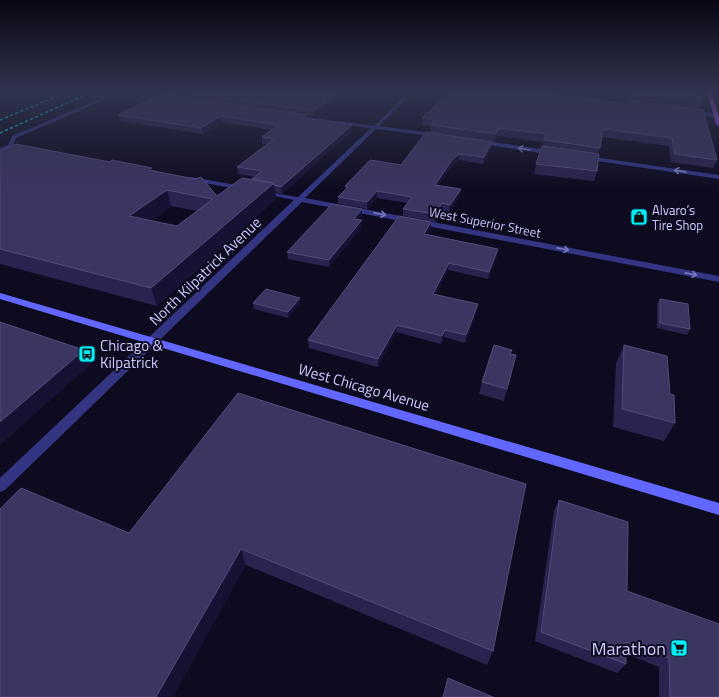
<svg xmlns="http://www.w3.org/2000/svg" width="719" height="697" viewBox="0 0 719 697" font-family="'Titillium Web',sans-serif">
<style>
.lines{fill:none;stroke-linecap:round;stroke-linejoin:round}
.minor{fill:#333582;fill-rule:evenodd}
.secondary{fill:#6267ff;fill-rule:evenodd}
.primary{fill:#b452ff;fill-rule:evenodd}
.rail{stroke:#00ecf6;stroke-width:1.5;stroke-dasharray:3 2.5;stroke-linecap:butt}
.wall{fill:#29234f;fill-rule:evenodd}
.shaded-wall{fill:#171234}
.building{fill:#3b3562;stroke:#524c7b;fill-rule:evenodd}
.oneway{stroke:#7878ba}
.labels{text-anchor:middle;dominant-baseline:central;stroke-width:4;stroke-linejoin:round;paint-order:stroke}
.far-poi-label{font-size:13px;fill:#cdcbff;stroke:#0e0b20;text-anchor:start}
.far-street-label{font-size:13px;fill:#cdcbff;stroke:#0e0b20}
.street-label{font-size:15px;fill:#cdcbff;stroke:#0e0b20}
.poi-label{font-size:15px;fill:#cdcbff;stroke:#0e0b20;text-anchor:start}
.near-poi-label{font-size:18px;fill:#cdcbff;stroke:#0e0b20;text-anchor:end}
</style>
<rect width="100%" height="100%" fill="#0e0b20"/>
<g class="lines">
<path class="minor" d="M117,92h18l35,6 -2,1 -45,-7 -107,46 -4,9 -12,5v-4l8,-3 4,-9z
M409,92h5l-35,34 59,8 2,1v2l-64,-8 -71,69 414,78v6l-417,-80 -297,288 -5,2v-14l294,-278 -34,-7v-2l38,6 73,-69 -78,-10 -2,-3 83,11z
M691,110l28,4v4l-30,-5z
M479,140l74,11 3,2 -3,2 -76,-12 -1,-1z
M586,156l133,19v4l-135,-20 -1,-1z
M191,177l51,9 3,2 -3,2 -53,-10v-2z"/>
<path class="secondary" d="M0,293l719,210v12l-719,-216z"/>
<path class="primary" d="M707,92h4l8,24v10l-3,-2z"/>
<path class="rail" d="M0,120l67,-28
M0,133l92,-41"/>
</g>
<path class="wall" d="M162,92h184l-32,24 -143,-20 -1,-3z
M380,92h13l-1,1z
M628,92h71l3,9 -3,8 18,51 -4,8 -42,-6 -2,-16 -67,-9 -2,11 -2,6 -1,17 -3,10 -60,-7 2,-10 8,-22 -47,-6 -2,6 -65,-9 1,-6 -9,-2v-7l208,-15v-1h-2z
M160,94l147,24 45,7v6l-70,63 -7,-2 1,7 -119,107 -157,-42v-113l153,20 64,25 35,-17 3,-2 -17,-3 -1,-7 30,-23h-5v-7l9,-7 -49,-8 -19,12 -83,-13 -2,-6zM171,206l26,5 -20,15 -26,-5z
M492,142l-1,6 -8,16 -24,-4 -8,7 -13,18 23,4 -1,7 -11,16 -8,-1 -6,11 -32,-6v-7l4,-6 -30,-5 -10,11 -29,-5v-7l7,-7v-4l56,-21z
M362,216l-4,4h4v7l-33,40 -41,-8 -1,-7z
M431,229l-4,5 71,15 -1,7 -9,23 -40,-9 -12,24 41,17 -12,32 -21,-6 -3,7 -45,-12 -18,35 -69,-19 -1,-8z
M660,299l30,30 -3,6 -30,-7v-24z
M253,303l47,1 -12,14 -34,-9z
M624,345l46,49 5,29 -11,18 -51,-14 3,-64z
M511,354l5,1 -12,46 -25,-7 3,-12z
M238,393l255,258 -6,14 -241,-100 -117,-32z
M559,500l68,91 92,106h-60v-30l-33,-13v10l-9,9 -82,-32 19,-130z"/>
<path class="shaded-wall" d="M0,92h33l-33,14z
M339,92h7l-32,24v-5z
M221,116l1,6 -19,12 -2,-6z
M352,125v6l-70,63 -1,-7z
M499,128l-2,8 -2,6 1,-8z
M492,142l-1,6 -8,16 1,-7z
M459,154v6l-8,7 -17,25 1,-7 17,-25z
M274,183l2,16 -119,107 -6,-18z
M461,189l-1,7 -11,16 1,-7z
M167,190l4,16 -37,27 -5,-17z
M377,191v7l-10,11v-7z
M442,203l-1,8 -6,11 1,-8z
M362,209v7l-8,9v-6z
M362,220v7l-33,40v-7z
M431,222v7l-7,11v-6z
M498,249l-1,7 -9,23 1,-7z
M449,263l-1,7 -16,31 1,-7z
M300,298v6l-12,14v-6z
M478,304l-1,7 -12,32 1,-8z
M397,325l-1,7 -18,35v-8z
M445,330l-1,7 -3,7 1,-8z
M84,350l7,14 -91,81v-23z
M241,549l5,16 -73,132h-17z"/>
<path class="building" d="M180,92h159l-25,19z
M449,92h86l96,12v-3l72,9 14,50 -42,-6 -3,-16 -69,-9 -3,19 -56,-8 2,-6 -47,-6 -3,6 -65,-9 4,-6 -13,-1z
M631,92h68l3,9 -71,-7z
M160,94l147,21 -4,3 49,7 -71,62 -7,-2v-2l-22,-4 10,-8 -25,-4 37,-28 -12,-2 16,-12 -57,-9 -20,12 -83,-13z
M426,132l66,10 -8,15 -25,-3 -7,6 -17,25 26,4 -11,16 -8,-2 -6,11 -33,-5 9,-12 -35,-6 -10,11 -29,-5 10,-10 -3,-1 25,-26 31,5z
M16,144l94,18 2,-2 40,8 -3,2 46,9 6,-2 16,19 25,-18 32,5 -123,105 -151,-39v-98zM167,190l46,9 -36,27 -48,-10z
M542,146l57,8 -2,17 -61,-7z
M332,204l30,5 -8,10 8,1 -33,40 -42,-8z
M399,216l32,6 -7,12 74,15 -9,23 -40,-9 -16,31 45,10 -12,31 -21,-5 -3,6 -45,-11 -19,34 -70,-19z
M266,289l34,9 -12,14 -35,-9z
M660,299l28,5 2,25 -30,-6z
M0,322l84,28 -84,72z
M494,345l18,5 -2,4 6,1 -9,34 -25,-7z
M624,345l43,11 3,38 4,1 1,28 -53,-14z
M238,393l288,91 -33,167 -252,-102 -85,148h-156v-188l21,-21 108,45z
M559,500l69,22 -1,69 92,33v73h-49l-1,-39 -43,-16v22l-85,-32z
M448,678l45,19h-50z"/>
<defs><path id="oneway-shaft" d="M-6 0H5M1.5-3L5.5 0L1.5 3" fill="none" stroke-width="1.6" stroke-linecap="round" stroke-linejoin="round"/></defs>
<g class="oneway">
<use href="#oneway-shaft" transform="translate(524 149) rotate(-172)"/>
<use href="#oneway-shaft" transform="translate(680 171) rotate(-172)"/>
<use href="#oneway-shaft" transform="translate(380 214) rotate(11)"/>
<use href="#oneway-shaft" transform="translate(563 249) rotate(11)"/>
<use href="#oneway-shaft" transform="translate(691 274) rotate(11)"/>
</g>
<linearGradient id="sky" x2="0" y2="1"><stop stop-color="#080612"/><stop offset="0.48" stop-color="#30344e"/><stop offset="1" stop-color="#30344e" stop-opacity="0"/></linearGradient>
<rect width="719" height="190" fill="url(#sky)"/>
<defs>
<symbol id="shop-square" viewBox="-11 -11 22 22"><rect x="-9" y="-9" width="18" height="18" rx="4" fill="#00ecf6" stroke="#0e0b20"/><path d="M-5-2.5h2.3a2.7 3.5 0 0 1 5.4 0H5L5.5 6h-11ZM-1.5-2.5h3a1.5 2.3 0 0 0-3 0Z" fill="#111"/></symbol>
<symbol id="bus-square" viewBox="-11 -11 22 22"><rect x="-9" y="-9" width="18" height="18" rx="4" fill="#00ecf6" stroke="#0e0b20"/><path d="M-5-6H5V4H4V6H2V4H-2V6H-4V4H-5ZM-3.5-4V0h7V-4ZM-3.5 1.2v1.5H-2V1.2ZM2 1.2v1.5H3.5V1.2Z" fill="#111"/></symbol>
<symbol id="supermarket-square" viewBox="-11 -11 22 22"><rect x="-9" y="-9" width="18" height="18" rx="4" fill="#00ecf6" stroke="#0e0b20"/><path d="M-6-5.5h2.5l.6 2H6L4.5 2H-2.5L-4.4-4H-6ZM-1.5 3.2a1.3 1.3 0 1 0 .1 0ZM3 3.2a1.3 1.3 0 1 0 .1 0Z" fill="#111"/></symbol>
</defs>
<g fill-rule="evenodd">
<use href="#shop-square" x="629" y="207" width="20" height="20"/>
<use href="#bus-square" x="77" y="344" width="20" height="20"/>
<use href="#supermarket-square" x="669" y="638" width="20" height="20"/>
</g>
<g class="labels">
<g class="far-poi-label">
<text x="652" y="210">Alvaro’s<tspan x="652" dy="15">Tire Shop</tspan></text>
</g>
<g class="far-street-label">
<text transform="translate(485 222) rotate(11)">West Superior Street</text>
</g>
<g class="street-label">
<text transform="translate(205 271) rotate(-44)">North Kilpatrick Avenue</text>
<text transform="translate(364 387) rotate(16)">West Chicago Avenue</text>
</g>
<g class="poi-label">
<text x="100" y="345">Chicago &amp;<tspan x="100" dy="17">Kilpatrick</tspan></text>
</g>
<g class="near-poi-label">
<text x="666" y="648">Marathon</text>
</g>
</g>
</svg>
